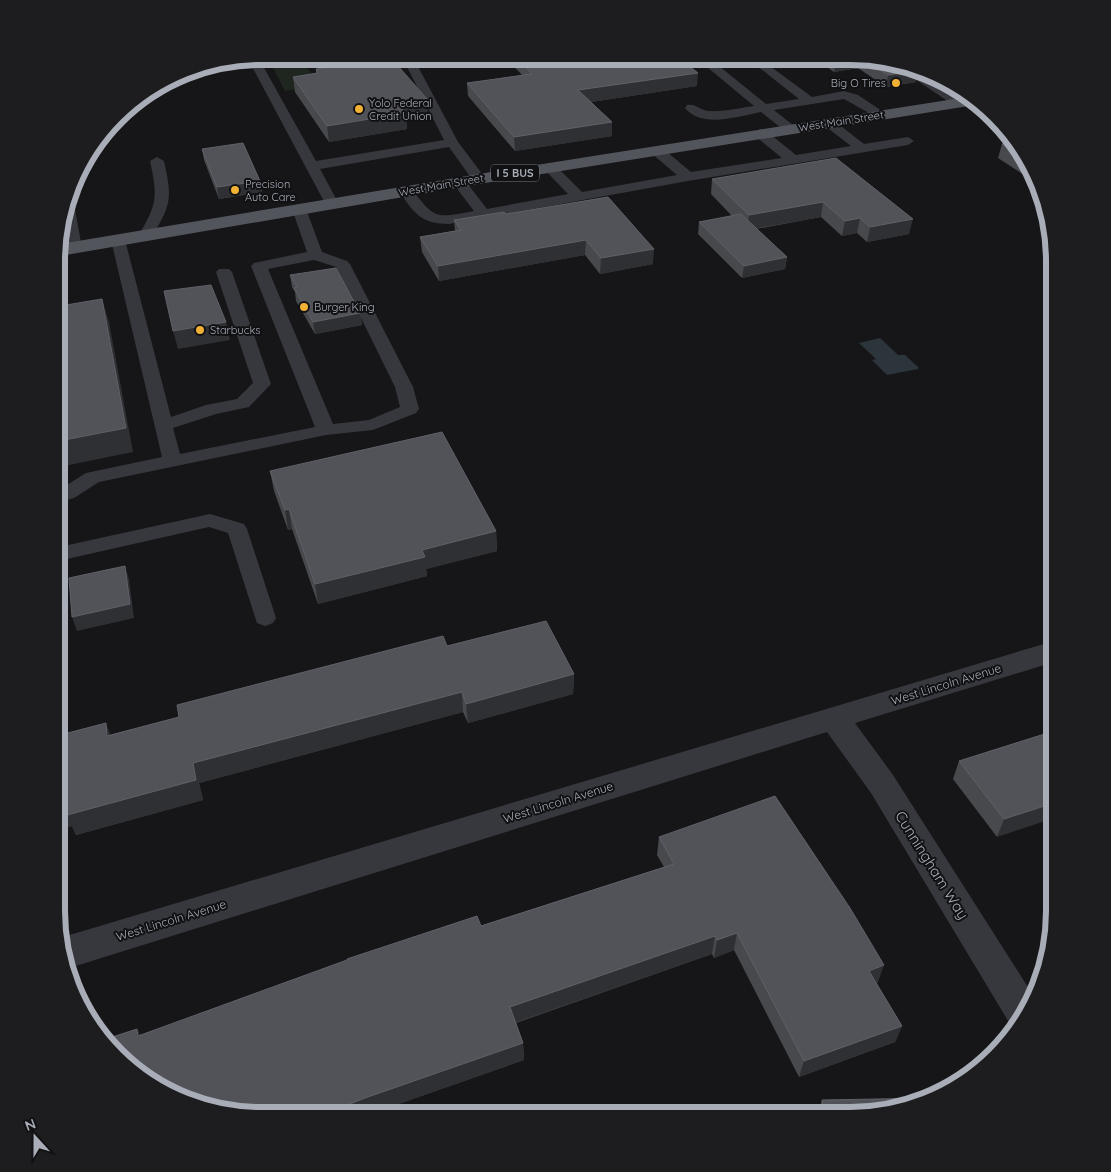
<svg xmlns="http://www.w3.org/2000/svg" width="1111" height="1172" viewBox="0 0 1111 1172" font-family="Quicksand,sans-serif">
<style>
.green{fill:#1e261f}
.water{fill:#2c353c}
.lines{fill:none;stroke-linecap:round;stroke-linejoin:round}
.lane{fill:#37383d;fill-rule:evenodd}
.street{fill:#37383d;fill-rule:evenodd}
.primary{fill:#53555c;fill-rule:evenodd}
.wall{fill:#47494d}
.shaded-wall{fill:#2f3033}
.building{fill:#525359;stroke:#5f6168}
.poi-dot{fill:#f2b134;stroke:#111113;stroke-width:2}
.labels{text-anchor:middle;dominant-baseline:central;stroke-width:4;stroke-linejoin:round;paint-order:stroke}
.far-poi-label{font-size:11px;fill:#a8adb8;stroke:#111113;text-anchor:start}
.far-street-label{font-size:11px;fill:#a8adb8;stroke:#111113}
.shield{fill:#111113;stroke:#7b7e86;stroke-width:1}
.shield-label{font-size:11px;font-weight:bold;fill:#a8adb8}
.street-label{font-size:12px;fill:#a8adb8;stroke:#111113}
.near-street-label{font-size:15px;fill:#a8adb8;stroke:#111113}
.rim{fill:none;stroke:#a8adb8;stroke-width:6}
</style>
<rect width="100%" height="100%" fill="#161618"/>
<path class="green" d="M304,63l16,23 -35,5 -12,-23z"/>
<path class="water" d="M880,338l18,17h7l14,13 -1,1 -31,6 -15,-15 4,-1 -17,-16z"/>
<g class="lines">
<path class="lane" d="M258,57l58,104 128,-21 -42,-83h11l45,85 28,37 -7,4 -5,-1 -25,-35 -129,22 19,35 -2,3h-10l-79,-148z
M462,57h47c-9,8 -38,9 -47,0z
M695,57h13l58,47 33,-5 -52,-41h12l53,39 32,-6 14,4 30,20 -6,4 -4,-1 -34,-19 -70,11 20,16 2,3 -2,3h-8l-25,-20c-22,4 -59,17 -76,-4l2,-3c9,-2 14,6 22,6 15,1 30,-3 45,-5z
M899,66l23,7 43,30 -2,3h-8l-55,-37z
M829,119l4,1 31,24 44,-7 6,4 -6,4 -220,36 -239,43c-28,0 -35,-11 -50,-33l2,-3h10c24,32 25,30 63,23l-22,-29 7,-4 5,1 23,30 81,-15 -26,-27 7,-4 5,1 28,28 95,-17 -26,-22 -2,-3 2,-3h10l30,25 91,-14 -27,-22 -1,-3 6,-4 5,1 31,25 55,-9 -26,-20 -2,-3z
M157,157l7,4c8,36 8,43 -12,75l-2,3h-10l-2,-3c19,-31 20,-39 12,-75z
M68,200l6,4 8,44 -2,3h-10l-2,-3 -6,-32z
M299,205l5,1 2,3 16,43 25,9 3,3 63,123 6,22 -3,4 -43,17 -47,5 -227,47 -25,16 -15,4v-12l27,-17 76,-16 -51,-217 2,-3h10l2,3 46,177 35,-12 31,-6 16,-16 -37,-111 3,-3h10l3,3 39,112 -22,23 -33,7 -43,14 7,26 135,-27 -64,-161 3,-3 53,-11 -15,-43 2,-3zM314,260l22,7 59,120 5,20 -31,13 -36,4 -65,-155z
M210,514l34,10 3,5 29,89 -3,5 -8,3 -8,-3 -29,-90 -19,-6 -151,34 1,-14z"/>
<path class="street" d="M1054,641v21l-199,61 38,52 140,220 -6,18 -14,16 -142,-236 -44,-61 -761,237 -7,-31 4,-1z"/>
<path class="primary" d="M967,97l8,8 -496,79 -419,72v-12l419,-70z"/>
</g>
<path class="wall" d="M508,57h170l19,29 -106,16 21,34 -97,15 -47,-55 -1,-13 55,-8 -14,-15z
M814,58h62l40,24 -30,5 -28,-19 -24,4z
M316,69l112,46 -22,3 1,11 -78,13 -34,-50 -2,-15 23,-4z
M1013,140l7,7 18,37 -40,-26 4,-14 11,-2z
M202,149l58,32 2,11 -43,7 -15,-39z
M836,158l73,76 -42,8 -10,-9 -15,3 -21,-19 -65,12 31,28 -2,12 -43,9 -44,-44 1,-12 33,-6 -21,-22 1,-15z
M608,197l45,67 -53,10 -15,-19 -146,26 -17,-29 -2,-15 35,-6 -1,-11 52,-6z
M290,275l70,38 2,12 -47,9 -19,-33 -1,-9 -3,-5z
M270,471l226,60 1,20 -71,18 1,7 -109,28 -26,-75 -4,1 -14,-39z
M447,646l127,28 -1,20 -105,29 -5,-11 -264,71 4,17 -127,35 -4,-9 -15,4 1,-84 52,-11 69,-18z
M1054,731l-57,106 -44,-58 6,-18z
M659,837l219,145 -2,1 26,43 -7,16 -96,35 -65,-127 -20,8 -2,-4 -196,69 7,20 1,17 -157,55 -208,-27 -22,-59 3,6 524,-168 -7,-12z
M822,1100l41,15h-46z"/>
<path class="shaded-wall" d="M854,58h6l-2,10 -24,4 2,-12z
M915,71l3,1 -2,10 -30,5 2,-12z
M698,73l-1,13 -119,18v-14z
M427,99l1,16 -22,3 1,11 -78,13 -2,-16 71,-22z
M612,122v14l-97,15 -1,-14z
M260,181l2,11 -43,7 -2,-12z
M823,202l-2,15 -74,13 2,-15z
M860,218l-3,15 -15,3 3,-15z
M913,219l-4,15 -42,8 3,-15z
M586,240l-1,15 -146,26 -1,-15z
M654,249l-1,15 -53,10 1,-16z
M787,257l-2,12 -43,9 2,-12z
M102,299l7,23 24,130 -74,15v-26z
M360,313l2,12 -47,9 -2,-12z
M226,322l4,18 -52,9 -5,-18z
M289,509l3,20 -4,1 -3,-20z
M496,531l1,20 -71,18 1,7 -109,28 -3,-20 107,-34z
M125,566l4,13 5,39 -57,13 -5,-14z
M574,674l-1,20 -105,29 -2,-19z
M462,692l1,20 -264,71 4,17 -127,35 -4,-9 -15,4v-22l136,-45z
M106,723l7,19 -6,-6z
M1054,803v15l-57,19 7,-18z
M737,933l-3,17 -20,8 3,-18z
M715,936l-3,18 -201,70 -1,-17z
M884,965l-6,17 -15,6 6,-17z
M902,1026l-7,16 -96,35 5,-16z
M523,1043l1,17 -157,55h-45l43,-17z"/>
<path class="building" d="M517,57h161l20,16 -120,17 34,32 -98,15 -47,-54 65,-9z
M832,58h22l-18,2z
M861,58h15l39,13 -27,4z
M392,59l35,40 -29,5 8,9 -79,13 -34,-49 25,-4 -2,-4z
M1015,142l5,5 7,14 -25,-17z
M243,143l17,38 -43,6 -15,-38z
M836,158l77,61 -43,8 -10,-9 -15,3 -22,-19 -74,13 -37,-36z
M608,197l46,52 -53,9 -15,-18 -148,26 -18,-29 41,-7 -7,-10 50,-8 2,2z
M741,214l46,43 -43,9 -45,-44z
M336,268l24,45 -47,9 -19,-34 3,-1 -7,-12z
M211,285l15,37 -53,9 -9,-40z
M102,299l24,129 -67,13 1,-135z
M442,432l54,99 -74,19 3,7 -110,27 -26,-75 -4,1 -15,-39z
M125,566l5,38 -58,13 -3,-39z
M546,621l28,53 -108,30 -4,-12 -269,71 3,17 -129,35 -1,-9 -9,2 1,-62 3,-1 -1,-10 46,-12 1,13 72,-19 -2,-12 266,-69 4,10z
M1054,731v72l-50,16 -45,-58z
M775,796l75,112 34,57 -15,6 33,55 -98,35 -67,-128 -20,7 -2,-4 -205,71 13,36 -158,55 -43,17h-74l-89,-27 -53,-49 31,-10 1,7 209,-76v-1l130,-43 4,10 193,-62 -15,-27z
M931,1098l-15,7 -53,10h-38l-3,-15z"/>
<g class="poi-dot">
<circle cx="896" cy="83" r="5"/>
<circle cx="359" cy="109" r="5"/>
<circle cx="235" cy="190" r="5"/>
<circle cx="304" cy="307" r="5"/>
<circle cx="200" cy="330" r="5"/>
</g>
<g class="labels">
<g class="far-poi-label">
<text x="886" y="83" text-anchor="end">Big O Tires</text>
<text x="369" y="103">Yolo Federal<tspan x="369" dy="13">Credit Union</tspan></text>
<text x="245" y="184">Precision<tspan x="245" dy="13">Auto Care</tspan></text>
<text x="314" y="307">Burger King</text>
<text x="210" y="330">Starbucks</text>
</g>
<g class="far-street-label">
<text transform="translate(841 121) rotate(-9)">West Main Street</text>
<text transform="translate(441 185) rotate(-10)">West Main Street</text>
</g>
<rect class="shield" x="491" y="164.5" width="48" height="17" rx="4"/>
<g class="shield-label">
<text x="515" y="173">I 5 BUS</text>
</g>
<g class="street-label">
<text transform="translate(946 684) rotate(-17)">West Lincoln Avenue</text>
<text transform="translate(558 802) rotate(-17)">West Lincoln Avenue</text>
<text transform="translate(171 920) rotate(-17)">West Lincoln Avenue</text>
</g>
<g class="near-street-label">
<text transform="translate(932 865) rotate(58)">Cunningham Way</text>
</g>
</g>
<path d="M0 0H1111V1172H0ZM261 65H850A196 196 0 0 1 1046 261V911A196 196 0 0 1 850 1107H261A196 196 0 0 1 65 911V261A196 196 0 0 1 261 65Z" fill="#1d1d20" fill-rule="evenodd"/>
<path class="rim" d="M261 65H850A196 196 0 0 1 1046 261V911A196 196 0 0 1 850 1107H261A196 196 0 0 1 65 911V261A196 196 0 0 1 261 65Z"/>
<g transform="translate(35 1137) rotate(339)" stroke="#111113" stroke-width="4" paint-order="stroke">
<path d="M0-4L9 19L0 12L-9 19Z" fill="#a8adb8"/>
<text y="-8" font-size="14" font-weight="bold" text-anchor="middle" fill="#a8adb8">N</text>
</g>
</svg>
